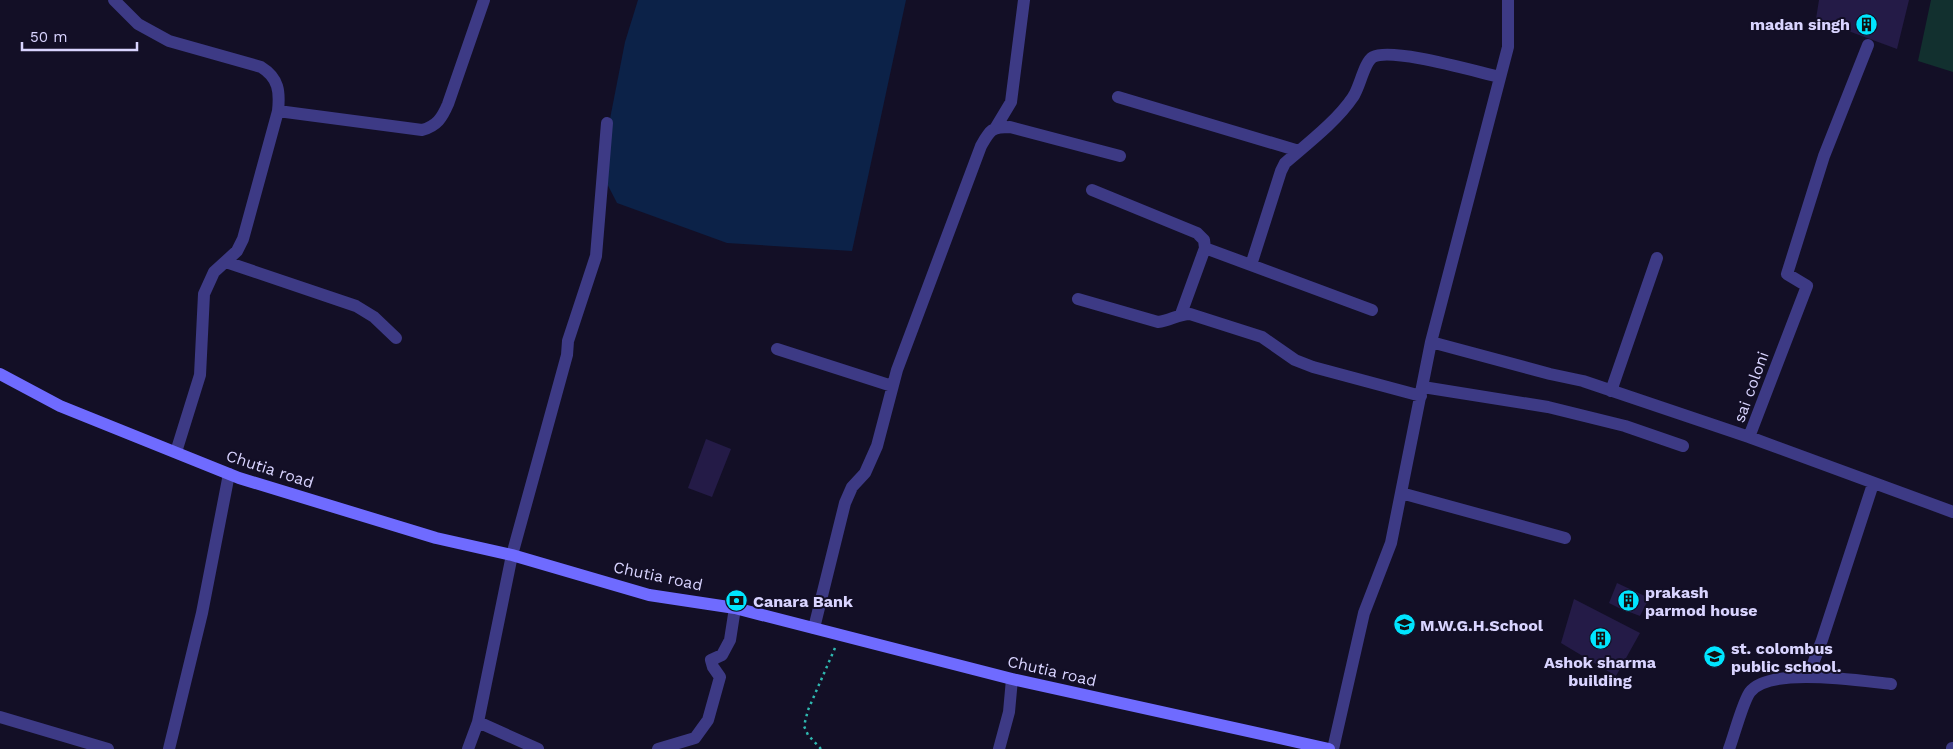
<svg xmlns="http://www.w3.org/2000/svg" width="1953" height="749" viewBox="0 0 1953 749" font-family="'Work Sans',sans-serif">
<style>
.green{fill:#12302f}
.water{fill:#0c2248}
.building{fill:#241b47}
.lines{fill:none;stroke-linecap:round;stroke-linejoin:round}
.path{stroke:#2fb8b0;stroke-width:2.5;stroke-dasharray:2.5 4;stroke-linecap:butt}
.street{stroke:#3d3a85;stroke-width:12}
.secondary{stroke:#6f6bff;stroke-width:12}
.labels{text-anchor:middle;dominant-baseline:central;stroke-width:4;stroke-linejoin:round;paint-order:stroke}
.poi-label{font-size:16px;font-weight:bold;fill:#d9d4ff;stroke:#130f26;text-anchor:start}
.street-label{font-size:16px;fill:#d9d4ff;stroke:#130f26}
</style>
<rect width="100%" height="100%" fill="#130f26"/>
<path class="green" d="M1931,0h22v72l-35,-11z"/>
<path class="water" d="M638,0h268l-54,251 -125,-8 -110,-40 -17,-33 25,-128z"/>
<path class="building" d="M1819,0h90l-12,49 -81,-30z
M706,439l25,10 -19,48 -24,-9z
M1617,583l32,15 -9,18 -21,-8 -10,-5z
M1574,599l66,34 -24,43 -55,-33z"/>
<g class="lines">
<path class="path" d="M821,749l-13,-14 -4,-9 4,-16 27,-62"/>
<path class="street" d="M114,0l24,24 31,17 92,26c18,11 19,25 17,44l-35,128 -6,12 -23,21 -10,22 -4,81 -24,77
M1118,97l181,54
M278,111l144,19c15,-4 20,-12 26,-26l36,-104
M996,127l15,-25 13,-102
M1092,190l105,43 7,7 1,8 -24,66
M1205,248l167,62
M226,262l130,44 18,11 22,21
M1251,265l30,-94 4,-8c22,-19 52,-42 68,-66 7,-10 11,-35 20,-40 19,-10 104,15 127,20
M1078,299l80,23c12,-1 20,-8 32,-8l72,23 33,23 18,7 108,29
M1431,342l119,32 33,7 166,56 58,-151 -20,-12 37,-118 44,-111
M777,349l115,37
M1423,387l125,20 77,19 58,20
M1611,391l46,-133
M1749,437l204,75
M1401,493l164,45
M814,628l31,-125 7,-16 13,-14 12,-27 20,-76 84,-224c9,-16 10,-19 29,-19l110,29
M1808,677l14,-37 51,-156
M0,717l108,32
M478,722l60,27
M1952,748l1,1
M169,749l33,-136 27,-139
M468,749l10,-27 34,-167 55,-200 1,-14 28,-85 11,-133
M658,749l37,-11 13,-18 12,-43 -7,-10 -2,-7 11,-5 8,-15 5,-32
M999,749l10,-37 3,-33
M1333,749l31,-136 27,-70 40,-201 77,-295v-47
M1729,749c5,-13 14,-48 21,-57 20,-26 111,-11 141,-8"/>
<path class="secondary" d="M0,374l60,32 179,72 197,60 76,17 137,40 86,13 277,71 317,70"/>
</g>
<defs>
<symbol id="building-disc" viewBox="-11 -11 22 22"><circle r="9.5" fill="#00e5ff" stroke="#130f26"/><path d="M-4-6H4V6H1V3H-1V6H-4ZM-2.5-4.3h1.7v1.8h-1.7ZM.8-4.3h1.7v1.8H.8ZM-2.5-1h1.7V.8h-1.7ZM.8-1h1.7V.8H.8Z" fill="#111"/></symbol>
<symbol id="bank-disc" viewBox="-11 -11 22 22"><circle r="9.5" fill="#00e5ff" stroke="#130f26"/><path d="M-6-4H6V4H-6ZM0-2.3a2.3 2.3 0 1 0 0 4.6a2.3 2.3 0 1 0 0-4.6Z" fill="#111"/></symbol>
<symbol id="school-disc" viewBox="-11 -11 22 22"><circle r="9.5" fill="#00e5ff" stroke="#130f26"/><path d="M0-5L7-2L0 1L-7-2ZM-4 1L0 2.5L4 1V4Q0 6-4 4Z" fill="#111"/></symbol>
</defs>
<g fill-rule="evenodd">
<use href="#building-disc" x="1854" y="12" width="25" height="25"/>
<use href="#bank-disc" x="724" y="588" width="25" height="25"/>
<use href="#building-disc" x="1616" y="588" width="25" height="25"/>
<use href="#school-disc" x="1392" y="612" width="25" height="25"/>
<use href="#building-disc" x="1588" y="626" width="25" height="25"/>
<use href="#school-disc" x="1702" y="644" width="25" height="25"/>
</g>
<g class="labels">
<g class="poi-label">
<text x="1850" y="24" text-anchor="end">madan singh</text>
<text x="1645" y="592">prakash<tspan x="1645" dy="18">parmod house</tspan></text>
<text x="753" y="601">Canara Bank</text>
<text x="1420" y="625">M.W.G.H.School</text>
<text x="1731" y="648">st. colombus<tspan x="1731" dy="18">public school.</tspan></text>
<text x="1600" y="662" text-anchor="middle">Ashok sharma<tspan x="1600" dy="18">building</tspan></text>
</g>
<g class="street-label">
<text transform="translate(1751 387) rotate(-70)">sai coloni</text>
<text transform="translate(270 469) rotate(18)">Chutia road</text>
<text transform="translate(658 576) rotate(12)">Chutia road</text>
<text transform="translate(1052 671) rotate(13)">Chutia road</text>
</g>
</g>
<path d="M22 42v8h115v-8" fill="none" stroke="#d9d4ff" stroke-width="2.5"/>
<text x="30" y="42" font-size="15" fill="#d9d4ff" stroke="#130f26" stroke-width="4" paint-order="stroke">50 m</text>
</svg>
